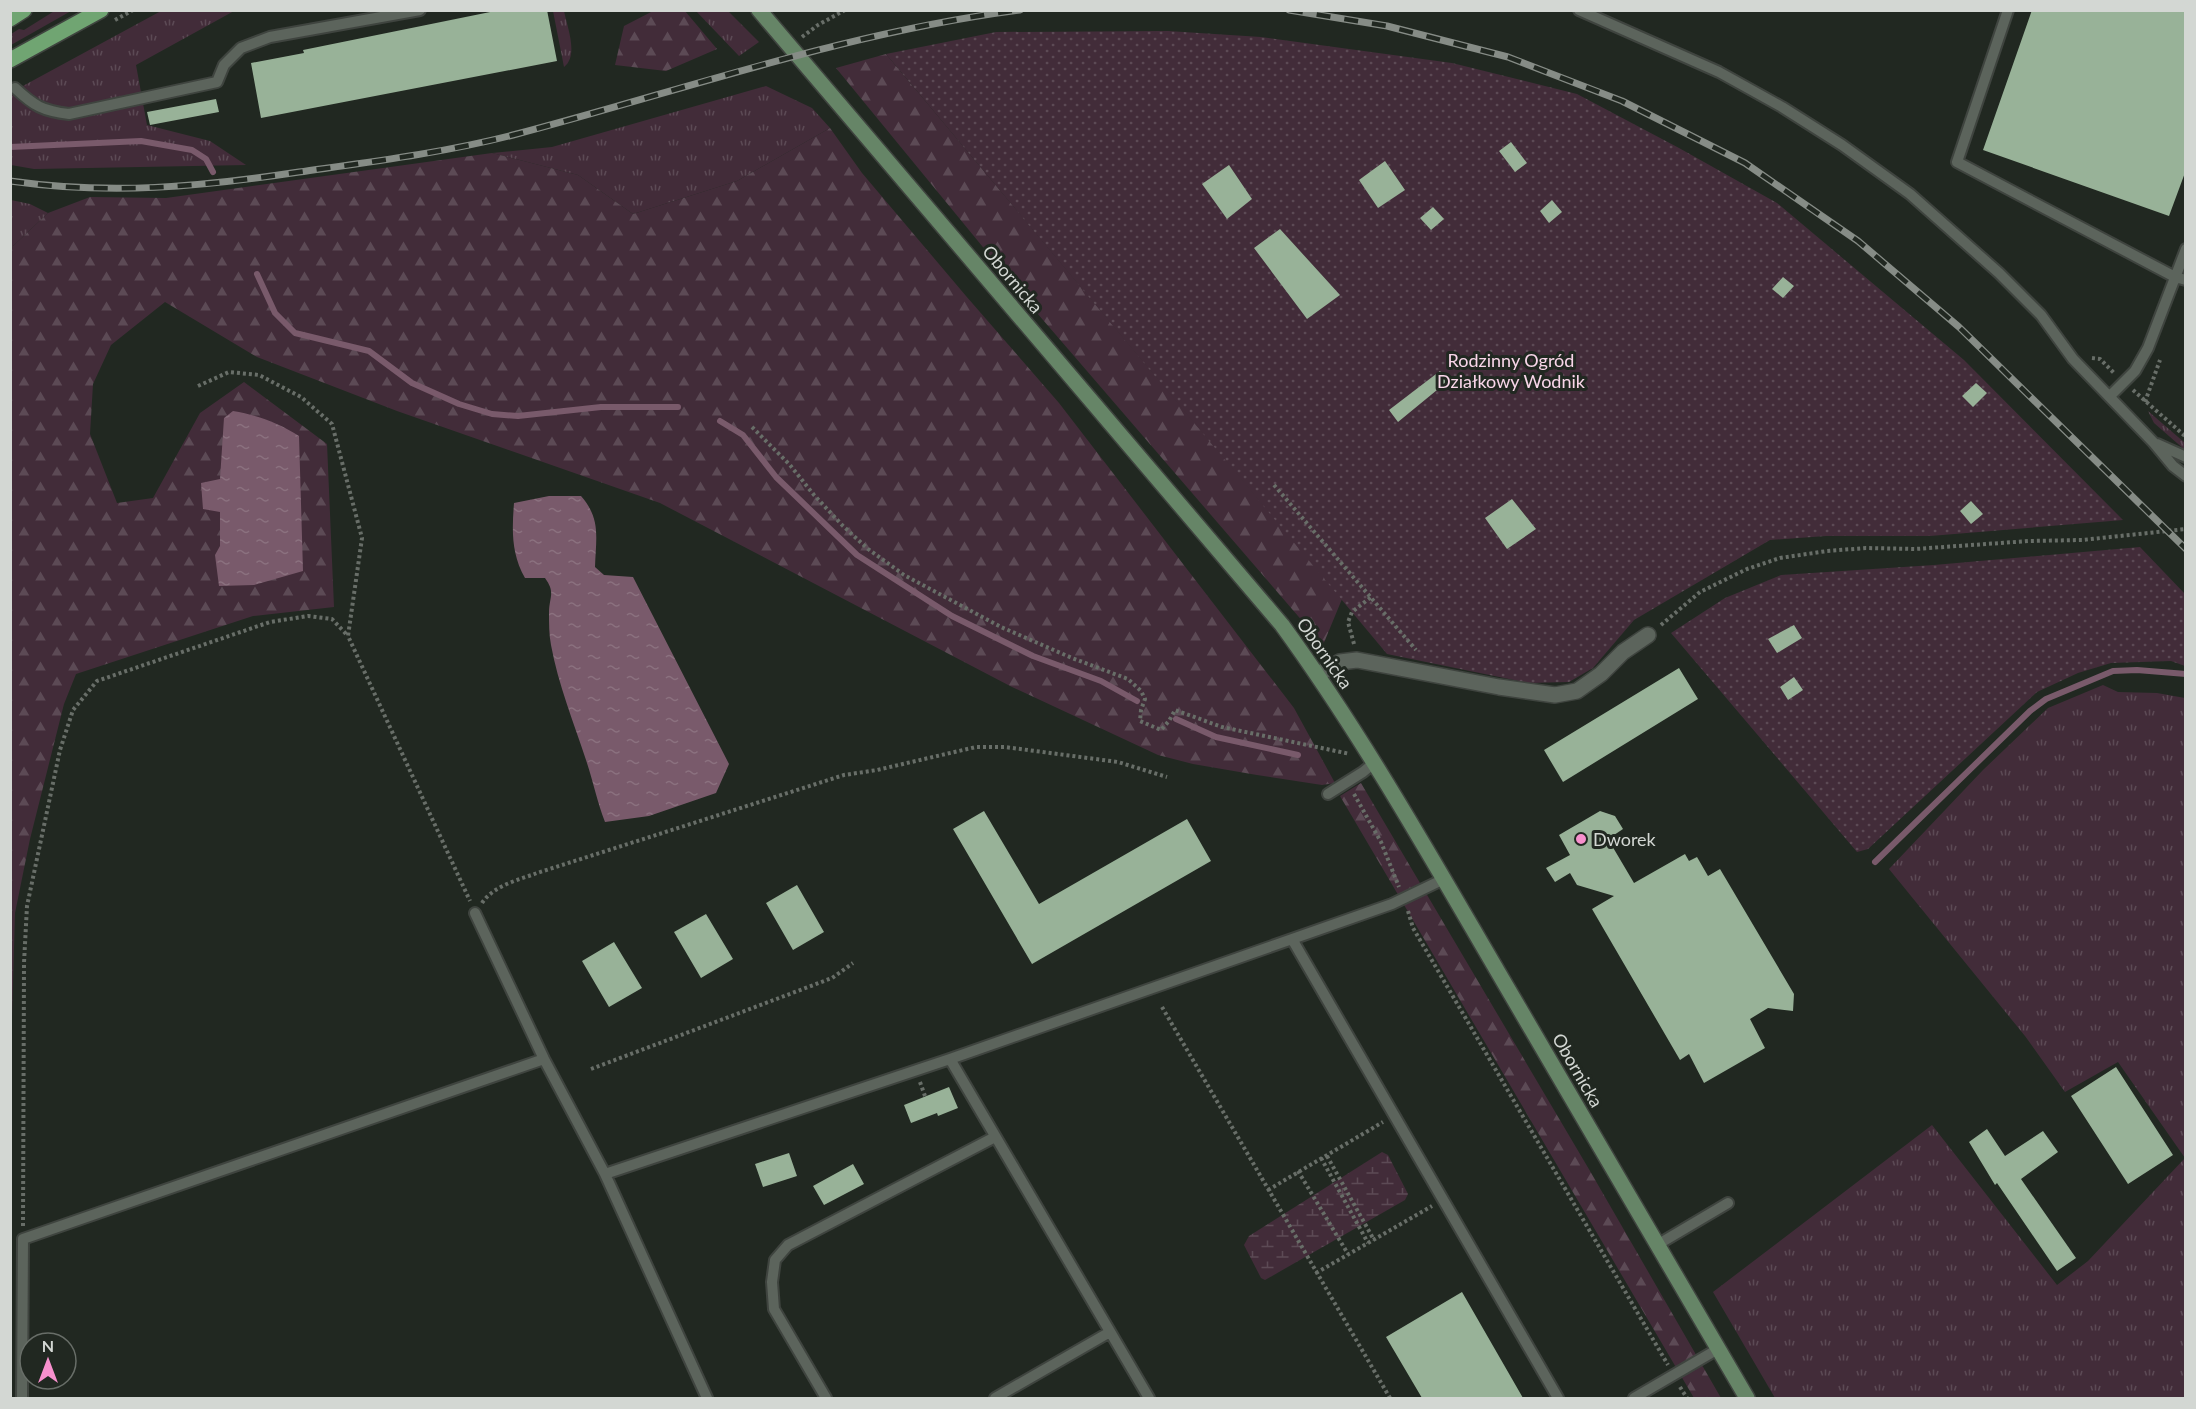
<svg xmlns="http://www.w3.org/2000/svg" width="2196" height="1409" viewBox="0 0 2196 1409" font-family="Lato,sans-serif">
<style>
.grass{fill:url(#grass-tufts)}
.forest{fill:url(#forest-firs)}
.wetland{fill:url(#wetland-marsh)}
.garden{fill:url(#garden-dots)}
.water{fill:url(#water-ripples)}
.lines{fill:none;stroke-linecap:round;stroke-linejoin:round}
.stream{stroke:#795a6b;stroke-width:6}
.building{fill:#98b298}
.lane-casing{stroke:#3f443f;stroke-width:14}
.street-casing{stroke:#3f443f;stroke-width:18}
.secondary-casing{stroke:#3f443f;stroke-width:18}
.primary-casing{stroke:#3f443f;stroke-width:18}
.path{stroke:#686e68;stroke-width:4;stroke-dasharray:3 3;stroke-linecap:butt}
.lane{stroke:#5c645c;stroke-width:10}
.street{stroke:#5c645c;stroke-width:15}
.secondary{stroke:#668567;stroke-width:15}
.primary{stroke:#70a572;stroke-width:15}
.rail-casing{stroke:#868c86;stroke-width:7}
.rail{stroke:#212821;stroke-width:4.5;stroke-dasharray:14;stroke-linecap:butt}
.poi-dot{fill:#f790cd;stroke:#212821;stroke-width:2}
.labels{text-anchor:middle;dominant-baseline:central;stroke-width:6;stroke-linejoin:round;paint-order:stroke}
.street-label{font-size:18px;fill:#d3d7d3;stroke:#212821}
.park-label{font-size:18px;fill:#f9d6e9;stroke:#212821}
.poi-label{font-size:18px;fill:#d3d7d3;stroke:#212821;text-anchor:start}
</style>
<defs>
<pattern id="grass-tufts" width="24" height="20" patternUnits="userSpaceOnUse" patternTransform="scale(1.5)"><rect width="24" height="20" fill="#422c39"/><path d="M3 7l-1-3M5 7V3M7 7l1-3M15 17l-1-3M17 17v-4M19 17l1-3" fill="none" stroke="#5c4a55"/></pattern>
<pattern id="forest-firs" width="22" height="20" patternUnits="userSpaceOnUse" patternTransform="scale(1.5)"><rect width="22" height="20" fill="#422c39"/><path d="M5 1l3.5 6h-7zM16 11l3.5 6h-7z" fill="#5c4a55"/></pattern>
<pattern id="wetland-marsh" width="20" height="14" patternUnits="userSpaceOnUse" patternTransform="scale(1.5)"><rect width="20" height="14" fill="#422c39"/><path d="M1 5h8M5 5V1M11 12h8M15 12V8" fill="none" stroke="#5c4a55"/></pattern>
<pattern id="garden-dots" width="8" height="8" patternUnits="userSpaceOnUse" patternTransform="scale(1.5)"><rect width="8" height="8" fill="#422c39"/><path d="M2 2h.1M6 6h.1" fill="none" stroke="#5c4a55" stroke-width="1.8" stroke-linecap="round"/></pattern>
<pattern id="water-ripples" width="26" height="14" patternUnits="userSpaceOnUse" patternTransform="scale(1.5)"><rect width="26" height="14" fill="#795a6b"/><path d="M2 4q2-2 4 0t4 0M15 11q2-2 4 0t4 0" fill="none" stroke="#8b717f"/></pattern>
</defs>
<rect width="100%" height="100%" fill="#212821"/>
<path class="grass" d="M56,10l15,1 -60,34v-11l8,-5 5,1z
M161,11h73l-98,54 11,60 63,16 36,24 -212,4 -23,-4 -1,-72z
M553,11h11c3,16 15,44 0,56z
M696,11h32l31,31 -20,14z
M766,86l46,22 18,20 -93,53 -104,33 -55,-39 -86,-22 60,-6z
M11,200l19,4 18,9 -37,35z
M2148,411l37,32v7l-31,-27z
M2103,685l15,7 39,1 28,5v700h-410l-62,-106 219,-167 125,160 31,-24 97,-103 -67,-96 -53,30 -40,-56 -136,-167 94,-99 65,-62z"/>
<path class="forest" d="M653,11h32l32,38 -51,22 -51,-6 9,-39z
M886,54l456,545 -19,46 -286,-332 -201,-245z
M830,128l32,45 104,123 93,107 235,305 41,75 -13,2 -65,-10 -64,-11 -35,-9 -146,-68 -352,-184 -263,-92 -140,-54 -92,-55 -54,43 -18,39 -3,50 27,69 36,-5 47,-85 44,-31 83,62 7,163 -81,9 -177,58 -12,30 -34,135 -15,74 -4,139v-804l37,-35 42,-16 76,1 326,-45 86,22 55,39 104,-33z
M1361,783l229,388 131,227h-27l-354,-602z"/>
<path class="wetland" d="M1382,1152l6,3 20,39 -3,6 -140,80 -4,-2 -17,-33 5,-9z"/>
<path class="garden" d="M1168,31l93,6 191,26 125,31 102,54 98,55 187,157 159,160 -193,16h-104l-56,4 -136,80 -41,48 -24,14 -41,1 -141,-29 -501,-600 110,-22z
M2140,547l45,47v72l-14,-5 -60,2 -33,10 -41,19 -169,157 -11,3 -186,-219 54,-35 56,-23 153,-10z"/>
<path class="water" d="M233,411c24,4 46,12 66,25l4,135 -49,14 -35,1 -4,-31 5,-9v-34l-17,-3 -2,-26 19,-4 4,-61z
M549,496h32c20,23 15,41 14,71l9,8 29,2 96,187 -13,29 -67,23 -44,6c-8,-21 -12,-41 -19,-62 -12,-37 -28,-76 -35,-115 -2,-10 -2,-22 -2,-32 0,-16 7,-20 -4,-35h-20c-14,-25 -13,-48 -11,-75z"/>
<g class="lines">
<path class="stream" d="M10,147l131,-6 51,9 14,9 7,13
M257,274l18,39 20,20 74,18 43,32 47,21 33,10 26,2 83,-9h77
M720,421l23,14 33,42 81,78 95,61 81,40 68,25 36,20
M1176,719l40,18 82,18
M1875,862l155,-151 16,-12 67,-28 24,-1 49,4"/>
</g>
<path class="building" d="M500,10h47l10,51 -296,57 -10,-55 53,-10 -1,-3z
M2032,10h154v160l-17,46 -186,-66z
M216,99l3,13 -69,13 -3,-13z
M1511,142l16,21 -12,9 -16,-21z
M1385,161l20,29 -27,18 -19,-28z
M1229,165l23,34 -25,20 -25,-35z
M1552,200l10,12 -13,11 -9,-12z
M1433,207l11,12 -13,11 -11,-12z
M1280,229l60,66 -33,24 -53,-71z
M1783,277l11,9 -11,12 -11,-9z
M1440,371l8,10 -50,41 -9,-12z
M1976,383l11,10 -14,14 -11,-11z
M1512,499l24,30 -29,20 -22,-31z
M1971,501l12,13 -12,10 -11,-13z
M1794,625l8,13 -25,15 -9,-14z
M1679,668l19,31 -135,83 -19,-32z
M1794,677l9,13 -15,10 -8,-13z
M984,811l55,93 148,-85 24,42 -179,103 -79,-135z
M1600,811l15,5 8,13 -15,10 26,44 51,-29 4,7 8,-4 11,19 12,-7 74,125 -1,17 -25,-3 -18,11 15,29 -61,35 -15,-29 -9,6 -88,-151 22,-13 -37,-11 -7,-12 -15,9 -9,-14 24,-13 -11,-20z
M797,885l27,47 -31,18 -27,-47z
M706,914l27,45 -32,19 -27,-46z
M614,942l28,46 -33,19 -27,-46z
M2116,1067l57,88 -45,29 -57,-88z
M949,1087l9,21 -20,8 -1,-3 -26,10 -7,-18z
M1987,1129l18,27 38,-25 15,21 -37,27 55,79 -19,13 -60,-88 -2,2 -26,-43z
M789,1153l8,23 -34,11 -8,-23z
M853,1164l11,20 -40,21 -11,-19z
M1462,1292l61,106h-101l-36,-61z"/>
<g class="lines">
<defs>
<path id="lane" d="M1579,10l140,62 63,35 60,38 68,49 89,79 42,42 32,44 81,84 19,23 13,10
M2008,10l-51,152 218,115 11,3
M15,88c19,18 28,23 54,26l148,-32 7,-17 17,-17 29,-11 150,-27
M2110,396l25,-25 13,-23 38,-99
M2157,444l29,13
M1328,794l35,-22 11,-9
M475,913l69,146 61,115 102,224
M1292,939l266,459
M950,1059l199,339
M605,1174l345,-115 442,-155 52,-25
M1657,1245l71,-42
M22,1398l1,-159 521,-180
M826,1398l-52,-89 -2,-27 3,-22 13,-15 207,-108
M995,1398l115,-66
M1634,1398l84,-49"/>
<path id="street" d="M1318,674l22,-12 17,-2 142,27 56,8 22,-4 24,-17 22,-22 25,-17"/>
<path id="secondary" d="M759,10l523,615c80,110 147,229 216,347 83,142 166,284 249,426"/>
<path id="primary" d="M10,19l14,-9
M10,60l91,-50"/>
</defs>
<use href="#lane" class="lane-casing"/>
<use href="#street" class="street-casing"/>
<use href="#secondary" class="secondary-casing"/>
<use href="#primary" class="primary-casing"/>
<path class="path" d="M115,20l18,-10
M802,37l16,-12 27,-15
M2092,358l8,1 14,14
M198,386l31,-14 30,3 42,22 31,27 30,114 -14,98 122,265
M2133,390l53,47
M2145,402l15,-42
M752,427l38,38 24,30 29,31 25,23 36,26 97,52 71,31 56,21 13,12 4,8 -4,11 -1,11 21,9 8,-9 6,-11 47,17 128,27
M1274,485l142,165
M1661,625l39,-33 47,-23 33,-11 47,-7 39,-3 49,1 114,-8 53,-1 104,-11
M1354,644l-6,-22 4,-10 19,-15
M1354,794l27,48 18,45
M482,903c12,-18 37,-23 55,-30l307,-98 33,-5 99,-23h29l113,15 49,15
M1408,911l5,17 255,437
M1162,1007l228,391
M591,1069l241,-91 21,-15
M920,1082l5,14
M1327,1156l47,84
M1321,1158l47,85
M1298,1171l50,83
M1268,1190l115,-68
M23,1226l1,-263 3,-57 33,-156 13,-40 24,-29 173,-59 38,-6 24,3 16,17
M1316,1273l116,-67
M1680,1387l7,11"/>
<use href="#lane" class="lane"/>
<use href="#street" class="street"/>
<use href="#secondary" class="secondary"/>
<use href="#primary" class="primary"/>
<defs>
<path id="rail" d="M1289,10l98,16 121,31 114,44 123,62 113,78 101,86 227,222
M10,181c100,14 190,6 289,-9 71,-10 144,-19 214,-37 168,-44 334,-103 507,-125"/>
</defs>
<use href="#rail" class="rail-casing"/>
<use href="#rail" class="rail"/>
</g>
<circle class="poi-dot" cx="1581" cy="839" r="6"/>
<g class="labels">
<g class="street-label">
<text transform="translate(1013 279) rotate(50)">Obornicka</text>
<text transform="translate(1325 653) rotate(55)">Obornicka</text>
<text transform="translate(1578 1070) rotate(60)">Obornicka</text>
</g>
<g class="park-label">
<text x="1511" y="360">Rodzinny Ogród<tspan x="1511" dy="21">Działkowy Wodnik</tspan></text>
</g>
<g class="poi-label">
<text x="1593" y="839">Dworek</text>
</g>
</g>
<rect width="2196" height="1409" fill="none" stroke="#d3d7d3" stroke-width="24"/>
<g transform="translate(48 1361)"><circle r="28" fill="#212821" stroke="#686e68" stroke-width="1.5"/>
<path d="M0-4.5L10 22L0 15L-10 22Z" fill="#f790cd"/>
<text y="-9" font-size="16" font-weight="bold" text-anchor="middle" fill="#d3d7d3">N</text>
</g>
</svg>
